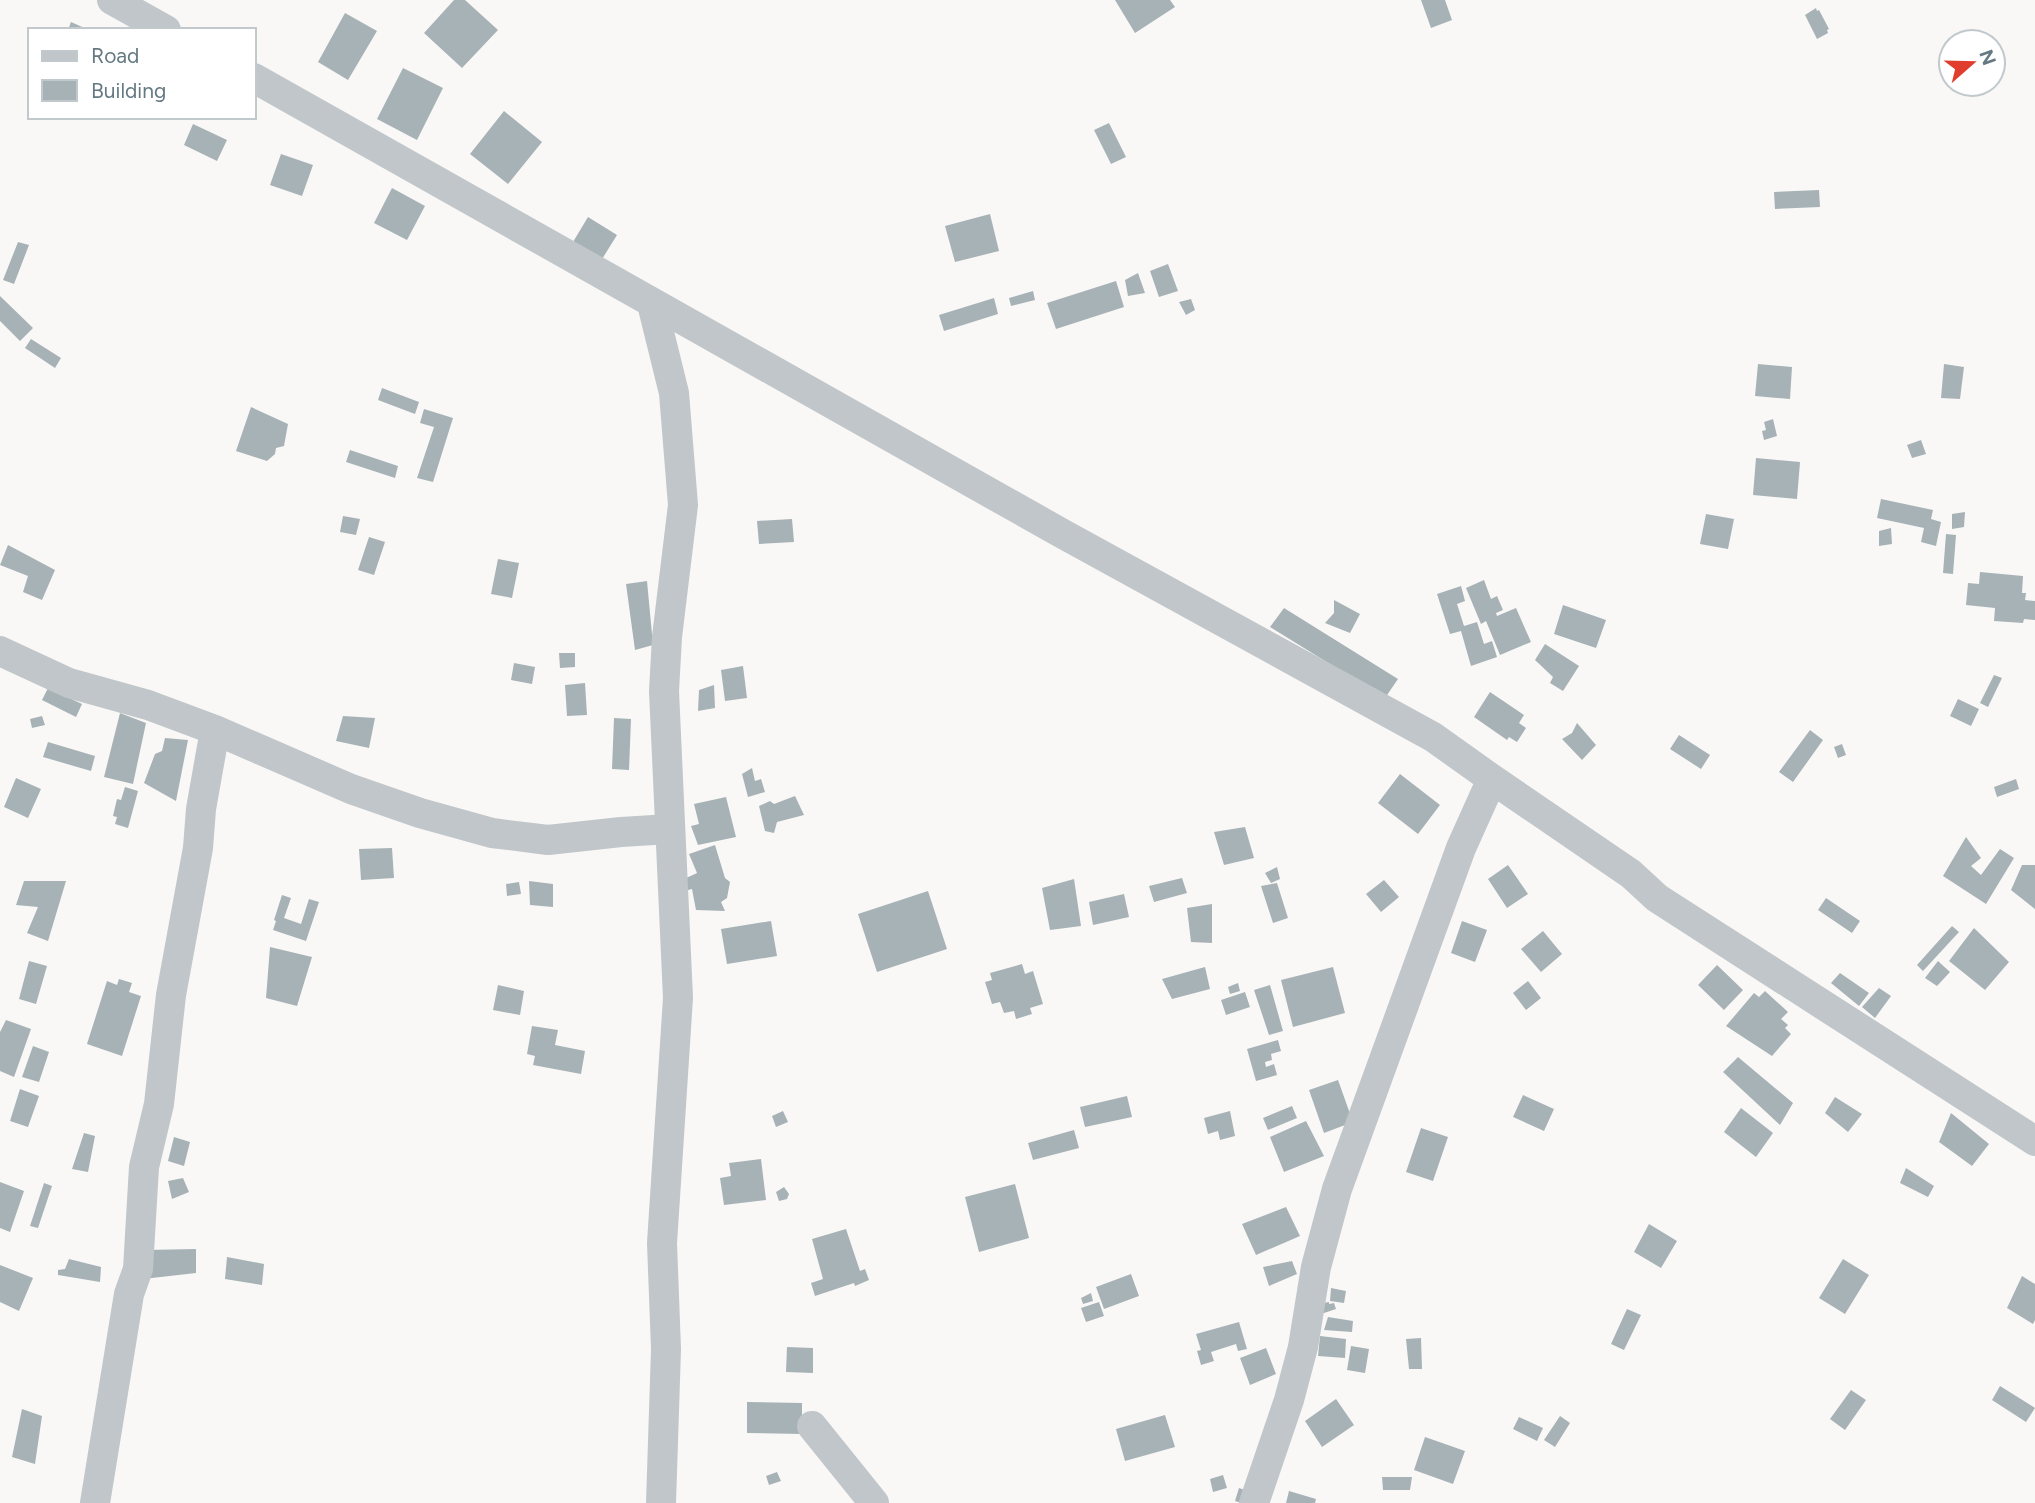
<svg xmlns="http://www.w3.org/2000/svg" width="2035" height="1503" viewBox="0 0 2035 1503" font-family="Figtree,sans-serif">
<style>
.building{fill:#a7b2b6}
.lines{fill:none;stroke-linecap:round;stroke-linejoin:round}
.minor{stroke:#c0c6c9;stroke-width:30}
</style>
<rect width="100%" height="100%" fill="#f9f8f6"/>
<path class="building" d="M454,0h11l33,30 -36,38 -38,-35z
M1115,0h55l5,7 -40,26z
M1421,0h24l7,20 -21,8z
M1816,8l1,3 2,-1 10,19 -2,1 1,3 -11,6 -12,-24z
M345,13l32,18 -29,49 -30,-18z
M71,22l18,8h-21z
M403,68l40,20 -26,52 -40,-21z
M504,111l38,31 -34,42 -38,-30z
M1109,123l17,34 -15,7 -17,-34z
M193,124l34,16 -10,21 -33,-16z
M281,154l32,11 -11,31 -32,-11z
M392,188l33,18 -18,34 -33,-17z
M1819,190l1,17 -45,2 -1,-17z
M990,214l9,37 -44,11 -10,-36z
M588,217l29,18 -18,29 -29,-17z
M18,242l11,3 -15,39 -11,-4z
M1168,264l10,27 -19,6 -9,-26z
M1138,273l7,20 -17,3 -3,-16z
M1116,281l8,26 -68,22 -9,-26z
M1033,291l2,9 -24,6 -2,-8z
M0,296l33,32 -13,13 -20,-20z
M994,298l4,16 -54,17 -5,-16z
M1191,299l4,11 -9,5 -7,-13z
M31,339l30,19 -6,10 -30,-20z
M1758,364l34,3 -2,32 -35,-3z
M1944,364l20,3 -4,32 -19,-1z
M382,388l37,14 -4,12 -37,-14z
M251,407l37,17 -4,22 -8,2 -1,6 -8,7 -31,-10z
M424,409l29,9 -20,64 -16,-4 17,-51 -14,-4z
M1773,419l4,17 -13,4 -2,-9 4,-1 -2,-8z
M1921,440l5,14 -14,4 -5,-13z
M350,450l48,16 -3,12 -49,-16z
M1756,458l44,4 -3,37 -44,-4z
M1881,499l52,11 -2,9 10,3 -5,24 -15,-4 3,-14 -47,-10z
M1965,512l-1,15 -12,2v-15z
M1706,514l28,5 -6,30 -28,-5z
M343,516l17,3 -4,16 -16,-3z
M792,519l2,23 -35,2 -2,-23z
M1891,528l1,16 -13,2v-15z
M1946,534l10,1 -3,39 -10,-1z
M369,537l16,5 -11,33 -16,-5z
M8,545l47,25 -13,30 -19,-8 5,-16 -28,-11z
M498,559l21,4 -7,35 -21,-4z
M1980,572l43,4 -1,17h4l-1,7 10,1v19l-11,-1 -1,4 -29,-2 1,-13 -29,-3 2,-22 11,1z
M1484,580l7,19 6,-3 6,14 -7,3 1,3 19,-8 15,34 -31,13 -14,-34 -5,3 -15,-36z
M647,581l6,64 -18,5 -9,-66z
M1461,586l4,15 -8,3 7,22 13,-4 7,22 8,-3 5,16 -26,9 -10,-35 -11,3 -13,-40z
M1334,600l26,14 -10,19 -25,-10 9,-10z
M1563,605l43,15 -10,28 -42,-14z
M1284,608l114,71 -13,19 -115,-71z
M1545,644l34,22 -16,25 -13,-8 3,-6 -18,-17z
M559,653h16v14l-15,1z
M514,663l21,4 -3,17 -21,-4z
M743,666l4,32 -22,3 -4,-31z
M1994,675l8,3 -14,29 -8,-4z
M585,683l2,32 -20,1 -2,-31z
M714,685l1,23 -17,3 1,-21z
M48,688l34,16 -6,13 -34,-17z
M1490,692l34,23 -5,8 7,5 -9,14 -8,-5 -2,3 -33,-23z
M1958,699l21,10 -8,17 -21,-10z
M120,713l26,10 -13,61 -29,-7z
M42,716l3,9 -13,3 -2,-9z
M343,716l32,2 -6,30 -33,-7z
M614,718l17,1 -2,51 -17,-1z
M1577,723l19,22 -14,15 -20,-21 10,-6z
M1810,730l13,10 -30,42 -14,-10z
M1679,735l31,20 -9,14 -31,-20z
M165,738l23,2 -12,61 -32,-18 11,-29 7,-3z
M48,742l47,14 -4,15 -48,-14z
M1842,744l4,11 -8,3 -4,-11z
M752,768l3,13 6,-2 4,13 -17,5 -6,-23z
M1400,774l40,31 -22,29 -40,-31z
M16,778l25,11 -13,29 -24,-11z
M2016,779l3,10 -22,8 -3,-10z
M125,787l13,4 -10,37 -13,-4 2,-7 -4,-1 4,-17 4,1z
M795,796l9,19 -27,7 -3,11 -9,-2 -6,-25 11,-5 4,3z
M726,797l10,40 -38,8 -7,-19 8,-2 -5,-20z
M1245,827l9,31 -30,7 -10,-33z
M1966,837l15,21 -10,8 10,9 19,-26 14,9 -28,46 -43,-28z
M715,845l10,33 5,4 -3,16 -6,4 4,9 -29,-1 -4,-21 -4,1 -4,-11 13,-6 -8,-19z
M392,848l2,30 -33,2 -2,-31z
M1508,865l20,29 -21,14 -19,-29z
M2022,865h13v44l-24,-19z
M1277,867l3,12 -9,4 -6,-10z
M1182,878l5,15 -33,9 -5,-16z
M1074,879l7,47 -31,4 -8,-42z
M1384,880l15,17 -18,15 -15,-18z
M24,881h42l-18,60 -21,-8 11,-26 -22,-2z
M529,881l24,3v23l-23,-2z
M519,882l2,12 -14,2 -1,-12z
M1277,883l11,35 -15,5 -12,-37z
M928,891l19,58 -70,23 -19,-58z
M1124,894l5,23 -36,8 -4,-23z
M282,895l9,3 -7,20 17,6 8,-25 10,3 -13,39 -33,-11 3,-9 -2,-1z
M1826,898l34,23 -8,12 -34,-23z
M1212,904v39l-21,-1 -4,-34z
M771,921l6,35 -50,8 -6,-35z
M1462,921l25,9 -12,32 -24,-9z
M1952,926l7,6 -36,39 -6,-6z
M1974,928l35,34 -24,28 -36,-29z
M1543,931l19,23 -21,18 -20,-23z
M270,947l42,10 -15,49 -31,-8z
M29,961l18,5 -11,38 -17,-5z
M1938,961l12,11 -13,14 -12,-8z
M1022,964l3,10 8,-3 10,33 -13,4 2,6 -16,5 -2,-8 -10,2 -4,-11 -8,2 -7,-22 7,-2 -2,-7z
M1717,965l26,25 -19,20 -26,-25z
M1205,967l5,22 -38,10 -10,-20z
M1333,967l12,46 -52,14 -12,-47z
M1840,973l29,20 -10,13 -28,-23z
M119,979l13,4 -3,9 12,4 -19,60 -35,-12 20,-63 10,4z
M1528,981l13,17 -15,12 -13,-17z
M1238,983l2,8 -10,3 -2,-7z
M498,985l26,6 -4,24 -27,-5z
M1270,985l13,46 -14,4 -15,-45z
M1879,988l12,8 -16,22 -13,-11z
M1765,991l23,21 -7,7 7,6 -3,3 6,6 -19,22 -46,-30 28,-33 5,4z
M1245,992l5,15 -24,8 -5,-15z
M6,1020l25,9 -17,48 -14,-6v-39z
M532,1026l26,4 -3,15 30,6 -4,23 -48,-9 2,-9 -8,-2z
M1278,1040l3,11 -10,3 1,6 -7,2 1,5 8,-3 3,11 -21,6 -9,-32z
M33,1046l16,6 -10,30 -17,-5z
M1738,1057l55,46 -13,22 -57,-53z
M1338,1080l15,42 -29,11 -15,-43z
M20,1089l19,7 -11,31 -18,-6z
M1523,1095l31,14 -10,22 -31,-14z
M1127,1096l5,21 -47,10 -5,-20z
M1835,1097l27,17 -14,18 -23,-19z
M1292,1106l5,12 -29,12 -5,-12z
M1741,1108l32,25 -17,24 -32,-25z
M783,1111l5,11 -12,5 -4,-11z
M1230,1111l5,25 -15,4 -2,-9 -10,3 -4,-16z
M1951,1113l38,31 -17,22 -33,-24z
M1306,1121l18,35 -40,16 -14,-35z
M1421,1128l27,9 -15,44 -27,-9z
M1074,1130l5,18 -46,12 -5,-17z
M84,1133l11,3 -7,36 -16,-3z
M174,1137l16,5 -6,24 -16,-5z
M761,1159l5,41 -42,5 -4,-27 11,-2 -2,-13z
M1906,1168l28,18 -6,11 -28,-14z
M183,1178l6,14 -17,7 -4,-18z
M0,1182l24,9 -14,41 -10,-4z
M44,1183l8,3 -14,42 -8,-2z
M1015,1184l14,54 -50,14 -14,-55z
M784,1187l5,7 -2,5 -8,2 -3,-9z
M1286,1207l14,29 -44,19 -14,-31z
M1649,1224l28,17 -16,27 -27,-16z
M846,1229l14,42 5,-2 4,11 -14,6 -1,-3 -39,13 -4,-13 12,-4 -11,-40z
M196,1249v24l-53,6 2,-29z
M227,1257l37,7 -2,21 -37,-6z
M69,1259l32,8 -1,15 -42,-7v-5l7,-1z
M1843,1259l26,16 -24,39 -26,-16z
M1292,1261l5,13 -28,12 -6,-19z
M0,1265l33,13 -14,33 -19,-9z
M1131,1274l8,22 -35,13 -8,-22z
M2022,1276l13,8v36l-2,4 -26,-16z
M1331,1288l15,3 -2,12 -14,-2z
M1091,1293l2,8 -10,3 -2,-6z
M1099,1302l5,14 -18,6 -5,-14z
M1329,1302v2l5,-1 2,6 -15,5 2,-11z
M1627,1309l14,6 -17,35 -13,-6z
M1328,1317l25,4 -1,11 -28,-2z
M1239,1322l8,27 -9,2 -2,-7 -25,8 3,9 -13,4 -4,-14 4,-1 -5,-16z
M1320,1336l26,3 -1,19 -27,-2z
M1421,1338l1,31h-13l-3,-30z
M1351,1346l18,3 -4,24 -18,-3z
M787,1347l26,1v25l-27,-1z
M1266,1348l10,26 -26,11 -10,-27z
M2000,1386l35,22 -9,14 -34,-22z
M1851,1390l15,10 -21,30 -15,-11z
M1336,1399l18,26 -32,22 -17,-26z
M747,1402l55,1v31l-55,-1z
M22,1409l20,7 -7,48 -23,-7z
M1165,1415l10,32 -50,14 -9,-32z
M1560,1416l10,7 -15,24 -11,-7z
M1519,1417l24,11 -6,13 -24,-12z
M1425,1437l40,14 -12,33 -39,-14z
M777,1472l4,9 -12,4 -3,-9z
M1223,1475l4,13 -14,4 -3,-13z
M1382,1477h30l-2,13h-27z
M1239,1488l14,5 -12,10 -6,-2z
M1289,1491l27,8 -1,4h-29z"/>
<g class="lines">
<path class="minor" d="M112,0l54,30
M254,78l809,456 370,203 59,42 139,95 26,24 378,243
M652,304l22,89 9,112 -16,132 -3,54 14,307 -16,245 4,106 -5,154
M0,651l69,32 79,22 67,25 136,59 69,24 72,20 56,7 73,-8 49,-3
M812,1426l62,77
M95,1503l34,-209 9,-25 6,-102 15,-63 12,-109 27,-147 3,-39 14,-79
M1254,1503l35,-103 14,-53 13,-80 21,-78 124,-341 31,-69"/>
</g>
<rect x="28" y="28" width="228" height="91" fill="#ffffff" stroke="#c1c9cd" stroke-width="2"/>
<rect x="42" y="51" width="35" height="10" fill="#c0c6c9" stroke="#c1c9cd" stroke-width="2"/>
<text x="91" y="63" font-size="21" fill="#647981">Road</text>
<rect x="42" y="80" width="35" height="21" fill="#a7b2b6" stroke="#c1c9cd" stroke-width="2"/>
<text x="91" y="98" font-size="21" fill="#647981">Building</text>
<g transform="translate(1972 63) rotate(70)"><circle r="33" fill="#ffffff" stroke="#c1c9cd" stroke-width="2"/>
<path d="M0-5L12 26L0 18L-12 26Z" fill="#e13d2e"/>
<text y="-10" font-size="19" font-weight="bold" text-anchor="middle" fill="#647981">N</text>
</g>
</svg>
